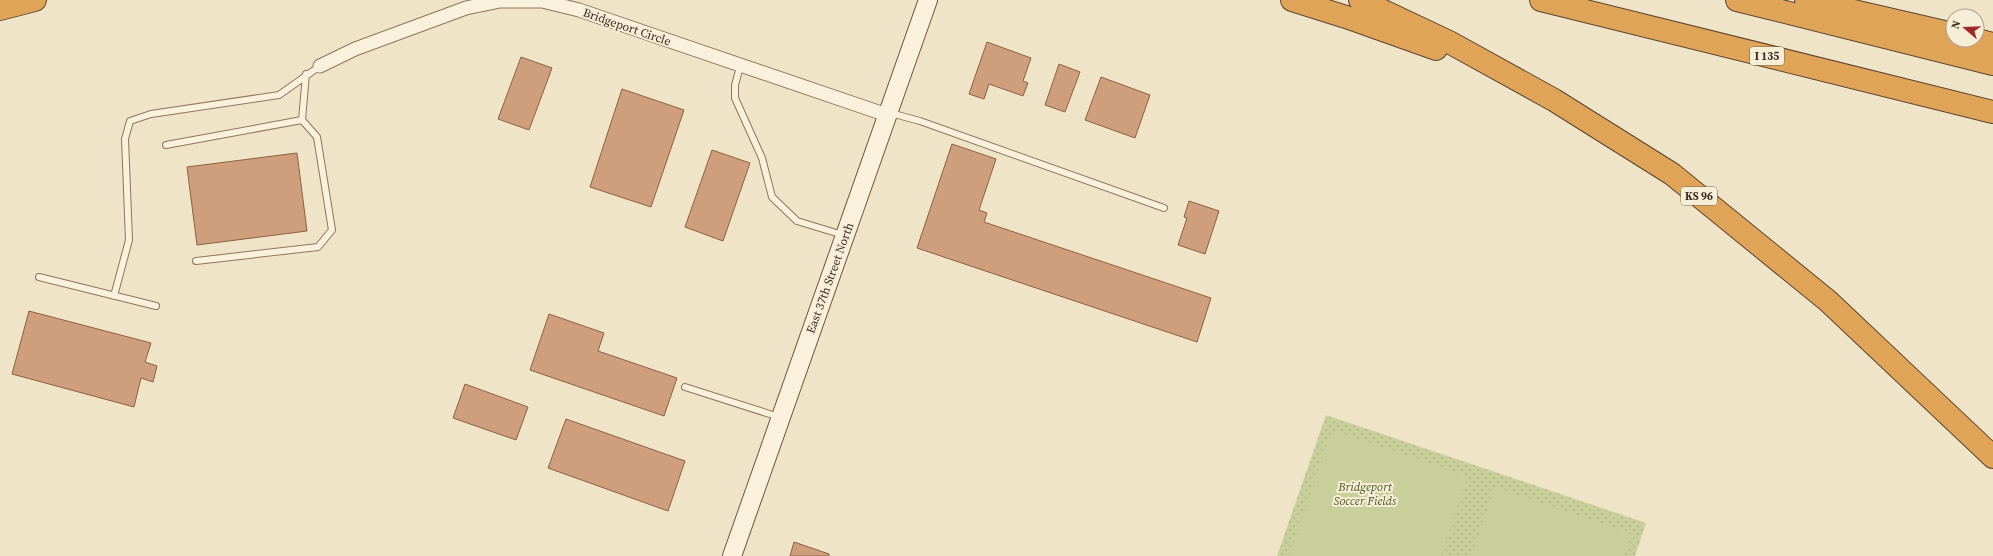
<svg xmlns="http://www.w3.org/2000/svg" width="1993" height="556" viewBox="0 0 1993 556" font-family="'Source Serif 4',serif">
<style>
.park{fill:url(#park-dots)}
.pitch{fill:#c9cf9b}
.building{fill:#cf9f7d;stroke:#8d5f41}
.lines{fill:none;stroke-linecap:round;stroke-linejoin:round}
.lane-casing{stroke:#8d765c;stroke-width:8}
.street-casing{stroke:#8d765c;stroke-width:15}
.secondary-casing{stroke:#6f573f;stroke-width:20}
.highway-casing{stroke:#5b4430;stroke-width:24}
.lane{stroke:#faf1dc;stroke-width:6}
.street{stroke:#faf1dc;stroke-width:13}
.secondary{stroke:#faf1dc;stroke-width:18}
.highway{stroke:#e0a458;stroke-width:22}
.labels{text-anchor:middle;dominant-baseline:central;stroke-width:4;stroke-linejoin:round;paint-order:stroke}
.shield{fill:#f7eed8;stroke:#756857;stroke-width:1}
.shield-label{font-size:11px;font-weight:bold;fill:#3d2e20}
.street-label{font-size:12px;fill:#3d2e20;stroke:#f7eed8}
.park-label{font-size:12px;font-style:italic;fill:#4d5a26;stroke:#f7eed8}
</style>
<defs>
<pattern id="park-dots" width="8" height="8" patternUnits="userSpaceOnUse"><rect width="8" height="8" fill="#c9cf9b"/><path d="M2 2h.1M6 6h.1" fill="none" stroke="#aeb285" stroke-width="1.8" stroke-linecap="round"/></pattern>
</defs>
<rect width="100%" height="100%" fill="#f0e4c8"/>
<path class="park" d="M1326,415l320,108 -11,33h-358z"/>
<path class="pitch" d="M1332,430l136,47 -27,79h-152z
M1495,488l136,46 -8,22h-152z"/>
<path class="building" d="M987,42l44,16 -8,23 5,2 -5,13 -34,-12 -5,15 -15,-5z
M521,57l31,11 -23,62 -31,-11z
M1059,64l21,8 -15,40 -20,-7z
M1101,77l49,18 -15,43 -50,-18z
M622,89l62,21 -33,97 -61,-20z
M952,144l44,15 -17,51 8,3 -3,9 227,76 -14,44 -280,-94z
M712,150l38,13 -27,78 -38,-14z
M297,153l10,78 -110,14 -10,-78z
M1189,201l30,10 -14,43 -27,-9 9,-27 -3,-1z
M29,311l122,32 -6,19 12,4 -4,16 -12,-4 -7,29 -122,-33z
M549,314l55,19 -6,18 79,27 -13,38 -134,-46z
M465,384l63,23 -12,33 -63,-22z
M566,419l119,42 -17,50 -120,-43z
M794,542l35,12v2h-39z"/>
<g class="lines">
<defs>
<path id="lane" d="M740,67l-5,18v13l27,60 10,39 25,24 46,14
M890,113l30,8 244,87
M302,120l4,-46
M166,145l136,-25 15,17 15,93 -14,17 -122,14
M39,277l117,29
M114,296l15,-56 -4,-101 5,-18 21,-7 128,-19 41,-29
M685,387l94,30"/>
<path id="street" d="M320,66l35,-17 111,-41 34,-7h42l37,9 308,105"/>
<path id="secondary" d="M732,556l196,-556"/>
<path id="highway" d="M1292,0l54,17 90,32
M1360,0l89,42 105,58 118,74 156,127 165,156
M1541,0l452,112
M1737,0l256,64
M1806,0l147,34
M0,9l35,-9
M1977,40l16,4"/>
</defs>
<use href="#lane" class="lane-casing"/>
<use href="#street" class="street-casing"/>
<use href="#secondary" class="secondary-casing"/>
<use href="#highway" class="highway-casing"/>
<use href="#lane" class="lane"/>
<use href="#street" class="street"/>
<use href="#secondary" class="secondary"/>
<use href="#highway" class="highway"/>
</g>
<g class="labels">
<g class="shield">
<rect x="1750" y="47" width="34" height="18" rx="3"/>
<rect x="1681" y="187" width="36" height="18" rx="3"/>
</g>
<g class="shield-label">
<text x="1767" y="56">I 135</text>
<text x="1699" y="196">KS 96</text>
</g>
<g class="street-label">
<text transform="translate(627 27) rotate(19)">Bridgeport Circle</text>
<text transform="translate(830 278) rotate(-70)">East 37th Street North</text>
</g>
<g class="park-label">
<text x="1365" y="487">Bridgeport<tspan x="1365" dy="14">Soccer Fields</tspan></text>
</g>
</g>
<g transform="translate(1965 28) rotate(289)"><circle r="19" fill="#f7eed8" stroke="#ada18e"/>
<path d="M0-3L7 15L0 10L-7 15Z" fill="#9e2a2b"/>
<text y="-6" font-size="11" font-weight="bold" text-anchor="middle" fill="#3d2e20">N</text>
</g>
</svg>
